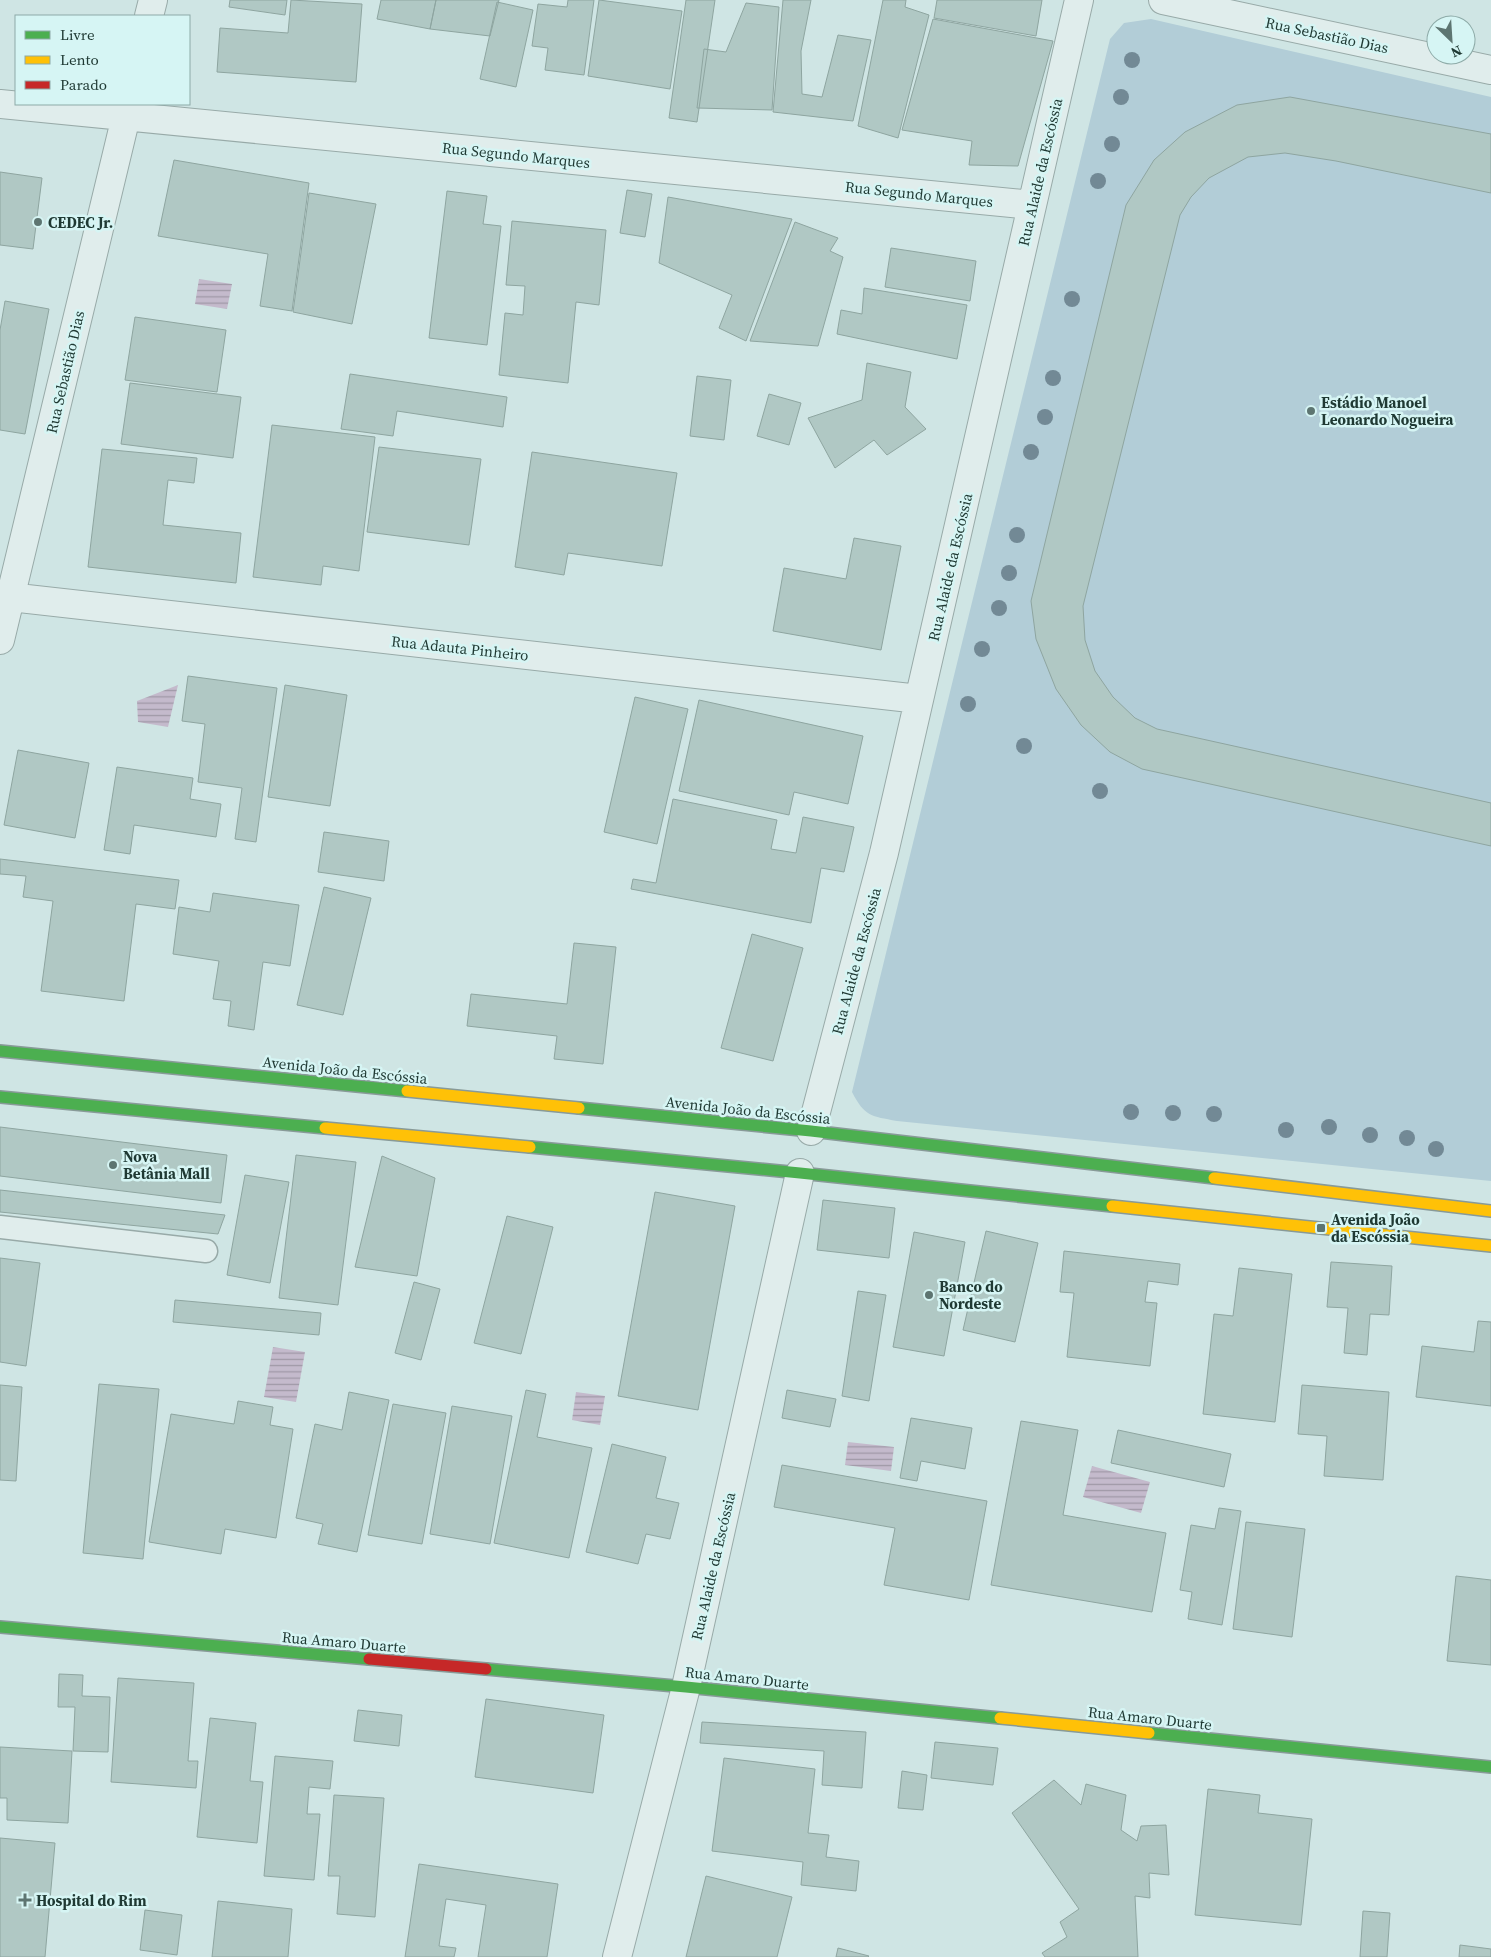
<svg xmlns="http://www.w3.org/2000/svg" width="1491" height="1957" viewBox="0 0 1491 1957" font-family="'Source Serif 4',serif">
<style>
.green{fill:#b2cdd7}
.water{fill:url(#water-rules)}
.building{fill:#b0c8c4;stroke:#8ea5a0}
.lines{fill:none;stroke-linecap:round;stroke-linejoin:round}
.lane-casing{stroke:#98aaa8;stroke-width:25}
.street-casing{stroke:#98aaa8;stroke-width:30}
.fast-casing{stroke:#889a98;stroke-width:14}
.slow-casing{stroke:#889a98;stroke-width:14}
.jam-casing{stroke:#889a98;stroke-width:14}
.lane{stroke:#e0edec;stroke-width:22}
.street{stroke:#e0edec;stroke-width:28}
.fast{stroke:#4caf50;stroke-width:11}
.slow{stroke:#ffc107;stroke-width:11}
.jam{stroke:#c62828;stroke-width:11}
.tree{fill:#728995}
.poi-dot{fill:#5d7571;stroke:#d6f5f4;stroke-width:2}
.labels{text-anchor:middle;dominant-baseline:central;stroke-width:5;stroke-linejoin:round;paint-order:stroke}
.street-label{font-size:15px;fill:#1f3933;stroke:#d6f5f4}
.poi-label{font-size:15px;font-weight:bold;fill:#1f3933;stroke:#d6f5f4;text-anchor:start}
</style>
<defs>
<pattern id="water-rules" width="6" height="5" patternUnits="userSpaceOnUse" patternTransform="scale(1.25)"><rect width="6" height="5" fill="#c4bacc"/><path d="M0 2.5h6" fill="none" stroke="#9f98a6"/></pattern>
</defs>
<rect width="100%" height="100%" fill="#cfe5e4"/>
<path class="green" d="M1151,19l340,78v1084l-594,-60c-26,-5 -32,-4 -45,-29l258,-1053 14,-16z"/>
<path class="water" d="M199,279l33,5 -5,25 -32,-5z
M178,685l-10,42 -30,-5 -1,-21z
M273,1347l32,5 -9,50 -32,-5z
M576,1392l29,4 -5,29 -28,-5z
M848,1442l46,5 -3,24 -46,-6z
M1092,1466l58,16 -9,31 -58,-16z"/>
<path class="building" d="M230,0h57l-2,15 -56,-8z
M291,0l71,4 -6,78 -139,-10 3,-44 68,5z
M381,0h55l-6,29 -53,-10z
M436,0h63l-9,36 -60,-7z
M568,0h26l-10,75 -39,-5 3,-22 -16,-2 6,-42 29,3z
M599,0l83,11 -12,78 -82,-13z
M686,0h29l-18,122 -28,-4z
M783,0h28l-10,51 1,43 20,3 16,-62 33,5 -18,81 -80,-9z
M883,0h23l-1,7 24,8 -31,123 -40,-12z
M937,0h105l-6,36 -102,-18z
M497,2l36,8 -17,77 -36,-8z
M746,3l33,4 -7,103 -75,-2 7,-59 22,3z
M933,19l120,22 -35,125 -49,-1 3,-24 -70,-11z
M1290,97l201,37v59l-155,-32 -51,-8 -37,4 -39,21 -18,19 -11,18 -97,391 2,34 10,31 18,26 22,21 22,11 334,74v43l-349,-77 -32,-17 -29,-27 -25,-36 -20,-50 -5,-38 95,-396 28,-45 31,-28 52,-27z
M174,160l135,23 -17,128 -32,-5 8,-52 -110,-18z
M0,172l42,6 -9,71 -33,-4z
M627,190l25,4 -7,43 -25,-4z
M447,191l40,5 -4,28 18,2 -14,119 -58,-7z
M309,193l67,11 -24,120 -59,-12z
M668,197l124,22 -46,122 -27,-13 13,-33 -73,-32z
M512,221l94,9 -7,75 -23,-3 -8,81 -69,-8 6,-62 18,2 2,-29 -19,-1z
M795,222l43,16 -8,13 13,6 -25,89 -68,-5z
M891,248l85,13 -6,40 -85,-14z
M864,288l103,17 -10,54 -120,-25 4,-24 21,4z
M5,301l44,8 -24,125 -25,-4v-100z
M135,317l91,13 -9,62 -92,-12z
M867,363l44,9 -6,35 21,22 -39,26 -13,-15 -39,28 -27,-50 54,-18z
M350,374l157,23 -4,30 -106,-16 -4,25 -52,-7z
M697,376l34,4 -7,60 -34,-4z
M130,383l111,14 -8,61 -112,-14z
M769,394l32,9 -12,42 -32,-9z
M272,425l103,12 -16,134 -36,-5 -2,19 -68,-8z
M379,447l102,12 -12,86 -102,-13z
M102,449l95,9 -3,25 -26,-3 -5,45 78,8 -5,50 -148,-16z
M532,452l145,21 -15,93 -94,-13 -4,22 -49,-8z
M854,538l47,8 -20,104 -108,-19 11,-63 62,11z
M188,676l89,12 -21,154 -21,-3 7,-51 -44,-6 7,-58 -23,-3z
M285,685l62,10 -17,111 -62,-9z
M635,697l53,12 -31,135 -53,-12z
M699,700l164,36 -15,68 -54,-12 -5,23 -110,-24z
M18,750l71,13 -14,75 -71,-13z
M117,767l76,11 -3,21 31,5 -5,33 -82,-12 -4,29 -26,-4z
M673,799l104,21 -6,29 25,4 7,-36 51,10 -10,45 -23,-4 -10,55 -180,-34 2,-10 23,4z
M324,832l65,9 -5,40 -66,-9z
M0,859l179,21 -4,29 -39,-5 -12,97 -83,-10 12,-90 -30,-4 3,-21 -26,-2z
M324,887l47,11 -28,117 -46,-10z
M213,893l86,12 -9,61 -27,-4 -9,68 -26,-4 3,-25 -18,-2 6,-38 -46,-7 6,-47 31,5z
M752,934l51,14 -30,113 -52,-13z
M574,943l42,4 -13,117 -49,-5 3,-23 -90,-10 4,-32 96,10z
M0,1127l227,28 -6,48 -221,-27z
M296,1155l60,7 -18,143 -59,-7z
M382,1156l53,22 -18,98 -62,-9z
M245,1175l44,7 -19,101 -43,-8z
M0,1190l225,25 -7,19 -218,-22z
M655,1192l80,14 -37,204 -80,-14z
M823,1200l72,8 -6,50 -72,-8z
M507,1216l46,11 -32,127 -47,-11z
M986,1231l52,12 -23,99 -52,-12z
M914,1232l51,10 -21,114 -51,-9z
M1064,1251l116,13 -2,21 -30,-4 -3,21 12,1 -7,63 -83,-9 7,-64 -14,-1z
M0,1258l40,5 -14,103 -26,-4z
M1331,1262l61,4 -3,49 -19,-1 -3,41 -23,-2 4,-45 -21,-1z
M1239,1268l53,6 -17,148 -72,-8 11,-100 19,2z
M414,1282l26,7 -19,71 -26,-7z
M858,1291l28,4 -17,106 -27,-5z
M175,1300l146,13 -2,22 -146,-13z
M1478,1321l13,1v84l-75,-9 6,-51 52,6z
M99,1384l60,5 -16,170 -60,-6z
M0,1385l22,2 -6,94 -16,-1z
M1302,1385l87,7 -6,88 -59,-4 3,-40 -29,-2z
M526,1390l20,4 -9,43 55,11 -23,110 -75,-15z
M787,1390l49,9 -6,28 -48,-9z
M349,1392l40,8 -32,152 -39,-8 5,-20 -27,-6 19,-94 27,6z
M238,1401l35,6 -3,18 23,4 -17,109 -51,-9 -4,25 -72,-12 22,-128 63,10z
M393,1404l53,9 -24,131 -54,-9z
M452,1406l60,10 -22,128 -60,-10z
M911,1418l61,10 -7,41 -44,-8 -4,20 -17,-3z
M1021,1421l57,9 -15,85 103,18 -14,79 -161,-27z
M1118,1430l113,24 -7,33 -113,-24z
M612,1444l54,13 -10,41 23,5 -9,36 -24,-5 -8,30 -52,-12z
M782,1465l205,36 -18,99 -85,-15 11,-57 -121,-21z
M1219,1508l22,3 -19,114 -34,-6 4,-27 -12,-2 11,-65 24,4z
M1246,1522l59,7 -13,108 -59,-8z
M1456,1576l35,4v85l-44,-4z
M59,1674l24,1 -1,21 28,1 -2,55 -35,-1 2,-44h-17z
M118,1678l76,5 -6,78h10l-2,27 -85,-6z
M486,1699l118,16 -11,78 -118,-16z
M358,1710l44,5 -3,31 -45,-5z
M210,1718l46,5 -6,58 13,1 -6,61 -60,-6z
M702,1722l164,10 -4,56 -40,-3 2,-34 -124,-8z
M935,1742l63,6 -5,37 -62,-7z
M0,1747l72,4 -4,72 -61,-3v-22h-7z
M275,1756l58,5 -3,28 -21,-2 -2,27h13l-6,66 -50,-4z
M724,1758l91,11 -7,64 21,2 -3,22 33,4 -3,30 -55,-6 2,-23 -91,-11z
M902,1771l25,4 -4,35 -25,-2z
M1054,1780l27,25 5,-21 40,11 -5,35 16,11 4,-15 25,-1 3,50 -20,-2 1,25 -15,-2 3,61h-93l-3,-4 25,-16 -7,-15 19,-13 -67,-96z
M1208,1789l52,6 -2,18 54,6 -11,106 -106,-10z
M334,1795l50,3 -9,119 -38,-3 3,-38h-12z
M0,1838l55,5 -10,114h-45z
M419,1864l139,20 -11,73h-69l8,-52 -40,-6 -7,47 17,2 -2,9h-49z
M706,1876l86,21 -15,60h-91z
M218,1901l74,8 -4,48h-76z
M145,1910l37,5 -5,40 -37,-5z
M1363,1911l27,2 -3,44h-27z
M1460,1945l31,4v8h-32z
M838,1948l31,8 -1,1h-32z"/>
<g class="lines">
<defs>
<path id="lane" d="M0,1227l206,24"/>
<path id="street" d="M1163,0l328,70
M149,16l4,-16
M0,104l1032,101
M0,596l919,103
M0,640l129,-536
M811,1131l73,-278 195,-853
M617,1957l69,-270 114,-514"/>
<path id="fast" d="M0,1051l407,40
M0,1097l325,31
M579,1108l232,23 403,47
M530,1147l270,26 312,33
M0,1627l369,32
M486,1669l200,18 314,31
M1149,1733l342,34"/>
<path id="slow" d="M407,1091l172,17
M325,1128l205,19
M1214,1178l277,33
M1112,1206l379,40
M1000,1718l149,15"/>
<path id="jam" d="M369,1659l117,10"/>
</defs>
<use href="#lane" class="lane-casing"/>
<use href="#street" class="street-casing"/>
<use href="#fast" class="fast-casing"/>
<use href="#slow" class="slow-casing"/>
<use href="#jam" class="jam-casing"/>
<use href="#lane" class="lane"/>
<use href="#street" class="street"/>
<use href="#fast" class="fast"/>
<use href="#slow" class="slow"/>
<use href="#jam" class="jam"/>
</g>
<g class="tree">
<circle cx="1132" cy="60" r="8"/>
<circle cx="1121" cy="97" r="8"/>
<circle cx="1112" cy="144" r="8"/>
<circle cx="1098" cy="181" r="8"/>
<circle cx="1072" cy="299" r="8"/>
<circle cx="1053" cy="378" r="8"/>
<circle cx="1045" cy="417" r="8"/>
<circle cx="1031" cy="452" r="8"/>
<circle cx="1017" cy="535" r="8"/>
<circle cx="1009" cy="573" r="8"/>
<circle cx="999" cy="608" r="8"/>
<circle cx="982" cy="649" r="8"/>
<circle cx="968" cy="704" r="8"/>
<circle cx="1024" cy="746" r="8"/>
<circle cx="1100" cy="791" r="8"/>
<circle cx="1131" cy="1112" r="8"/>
<circle cx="1173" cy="1113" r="8"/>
<circle cx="1214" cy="1114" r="8"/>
<circle cx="1329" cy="1127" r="8"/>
<circle cx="1286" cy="1130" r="8"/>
<circle cx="1370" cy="1135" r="8"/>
<circle cx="1407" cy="1138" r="8"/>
<circle cx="1436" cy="1149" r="8"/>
</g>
<g class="poi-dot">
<circle cx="38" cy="222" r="5"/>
<circle cx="1311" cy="411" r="5"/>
<circle cx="113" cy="1165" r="5"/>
<rect x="1316" y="1223" width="10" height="10" rx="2.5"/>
<circle cx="929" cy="1295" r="5"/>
<path d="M22.5 1892.5h5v5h5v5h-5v5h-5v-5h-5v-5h5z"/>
</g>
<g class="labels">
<g class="street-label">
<text transform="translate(1327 35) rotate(12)">Rua Sebastião Dias</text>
<text transform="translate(516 155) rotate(6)">Rua Segundo Marques</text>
<text transform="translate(1040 172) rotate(-77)">Rua Alaide da Escóssia</text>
<text transform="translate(919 194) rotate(6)">Rua Segundo Marques</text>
<text transform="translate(65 372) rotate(-77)">Rua Sebastião Dias</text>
<text transform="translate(950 567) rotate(-77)">Rua Alaide da Escóssia</text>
<text transform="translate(460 648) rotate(6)">Rua Adauta Pinheiro</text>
<text transform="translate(856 961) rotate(-75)">Rua Alaide da Escóssia</text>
<text transform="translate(345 1070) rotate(6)">Avenida João da Escóssia</text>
<text transform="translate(748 1110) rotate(6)">Avenida João da Escóssia</text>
<text transform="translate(713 1566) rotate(-77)">Rua Alaide da Escóssia</text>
<text transform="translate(344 1642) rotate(5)">Rua Amaro Duarte</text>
<text transform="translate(747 1678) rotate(6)">Rua Amaro Duarte</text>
<text transform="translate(1150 1718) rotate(6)">Rua Amaro Duarte</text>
</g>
<g class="poi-label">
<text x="48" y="222">CEDEC Jr.</text>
<text x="1321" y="402">Estádio Manoel<tspan x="1321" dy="17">Leonardo Nogueira</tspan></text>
<text x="123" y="1156">Nova<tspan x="123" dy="17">Betânia Mall</tspan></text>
<text x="1331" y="1219">Avenida João<tspan x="1331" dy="17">da Escóssia</tspan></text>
<text x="939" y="1286">Banco do<tspan x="939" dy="17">Nordeste</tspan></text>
<text x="36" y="1900">Hospital do Rim</text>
</g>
</g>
<rect x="15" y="15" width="175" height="90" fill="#d6f5f4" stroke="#8daaa7"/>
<rect x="25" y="31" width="25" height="8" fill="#4caf50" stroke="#8daaa7"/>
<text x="60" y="40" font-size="15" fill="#1f3933">Livre</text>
<rect x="25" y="56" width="25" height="8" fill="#ffc107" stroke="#8daaa7"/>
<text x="60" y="65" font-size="15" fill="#1f3933">Lento</text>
<rect x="25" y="81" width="25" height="8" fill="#c62828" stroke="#8daaa7"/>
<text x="60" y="90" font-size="15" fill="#1f3933">Parado</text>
<g transform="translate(1451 40) rotate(155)"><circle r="24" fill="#d6f5f4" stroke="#8daaa7"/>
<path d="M0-4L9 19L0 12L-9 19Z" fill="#5d7571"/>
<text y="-8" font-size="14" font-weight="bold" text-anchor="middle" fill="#1f3933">N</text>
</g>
</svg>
